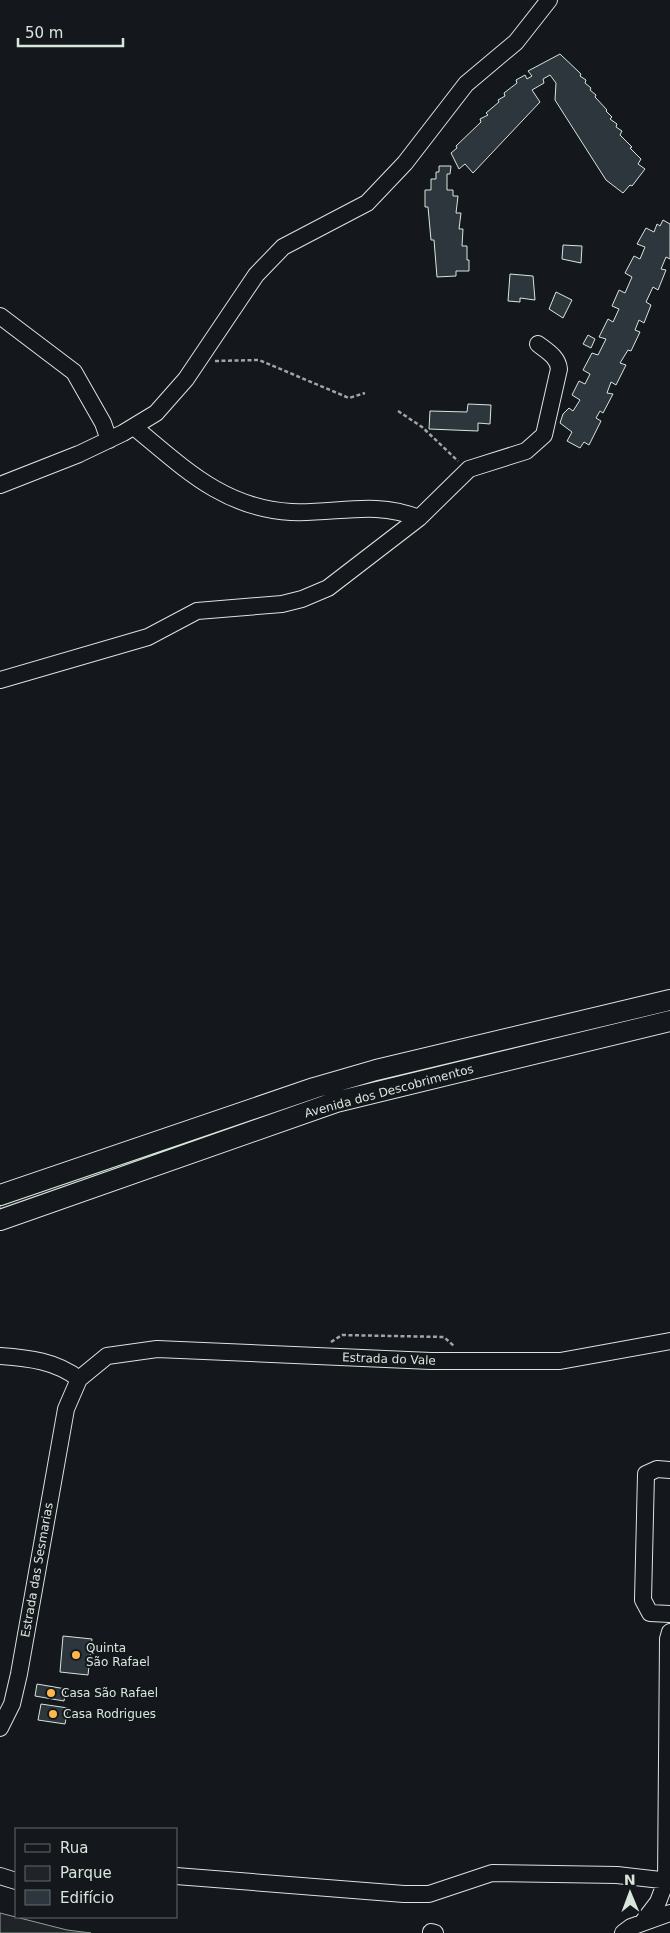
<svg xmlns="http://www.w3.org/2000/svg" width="670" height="1933" viewBox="0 0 670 1933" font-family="'DejaVu Sans',sans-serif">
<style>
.green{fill:#202428;stroke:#939e99}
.building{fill:#2c363c;stroke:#d8e6dc}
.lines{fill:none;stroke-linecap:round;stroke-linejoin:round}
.minor-casing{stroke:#d8e6dc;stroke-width:18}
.major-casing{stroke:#d8e6dc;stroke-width:22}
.path{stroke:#9da8a2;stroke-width:2.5;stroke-dasharray:4 2.5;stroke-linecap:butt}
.minor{stroke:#14181c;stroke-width:16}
.major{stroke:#14181c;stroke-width:20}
.poi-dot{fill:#ffb74d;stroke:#14181c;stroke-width:2}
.labels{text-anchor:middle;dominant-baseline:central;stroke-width:4;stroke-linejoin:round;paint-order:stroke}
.street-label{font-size:12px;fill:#d8e6dc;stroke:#14181c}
.poi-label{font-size:12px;fill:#d8e6dc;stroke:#14181c;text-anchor:start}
</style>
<rect width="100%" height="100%" fill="#14181c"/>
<path class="green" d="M670,1007v5l-329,81 -93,29 -248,90v-6l316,-112z
M0,1913l67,17 24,3h-91z"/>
<path class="building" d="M560,54l21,20 -1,2 6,4 -1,3 6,5 -1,2 6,5 -1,2 12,13 -1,1 6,6 -2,2 7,5 -1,3 6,4 -2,4 12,12 -2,1 11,11 -3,5 7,5 -13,17 -2,-1 -7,8 -17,-13 -51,-80 1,-17 -6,-8 -7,4 1,4 -12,7 8,12 -67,71 -8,-9 -6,5 -8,-16 6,-5 -1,-2 25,-24 -1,-3 8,-4 -2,-2 13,-11 -1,-2 7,-4 -1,-3 13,-10 -1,-3 9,-5 2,4 5,-3 -4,-5z
M439,166h12l-1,8h-3v16h6v6h5l-2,17h5l-2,16h4l-1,17h5v14h2v11h-13v5l-19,1 -3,-37h-3l-3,-33h-3v-17h6v-11h5v-7h3z
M663,220l7,4v35l-4,-2 -5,12 5,1 -8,20 -5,-3 -7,15 5,3 -7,18 -5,-3 -4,10 5,2 -9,19 -3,-1 -8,13 6,2 -10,20 -5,-3 -4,11 6,1 -10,19 -3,-2 -4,7 5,3 -12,24 -5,-3 -4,6 -13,-7 5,-9 -12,-9 3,-9 6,-6 4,3 7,-11 -8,-5 7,-14 6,3 5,-10 -7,-4 9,-17 6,2 8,-16 -7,-2 9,-18 5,3 6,-13 -7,-3 7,-16 6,3 7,-16 -7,-4 9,-17 6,3 5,-12 -8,-3 9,-16 8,4 3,-8 3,2z
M563,245l19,1 -1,17 -19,-4z
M510,274l23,2 2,24 -15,-2v4l-12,-1z
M556,292l16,8 -9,18 -14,-9z
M588,335l7,4 -4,9 -8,-4z
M468,404l23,1 -1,19 -12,-1v8l-49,-2 1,-18 37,1z
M63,1636l29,3 -4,36 -28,-3z
M37,1684l29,5 -2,12 -29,-5z
M41,1704l27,4 -3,16 -27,-4z"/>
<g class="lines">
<defs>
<path id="minor" d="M0,316l74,56 29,51 6,17
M134,427c50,41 89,81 157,85 46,2 83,-12 128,6
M0,485l79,-31 44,-21 33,-20 30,-34 70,-104 27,-28 84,-44 38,-40 61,-79 50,-42 33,-42
M0,680l148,-43 49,-26 85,-7 20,-5 26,-11 91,-70 50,-49 57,-18 18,-16 15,-66c-1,-12 -12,-18 -21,-25
M0,1356c29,2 56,5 79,23
M670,1470l-13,-1 -11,5 -3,126 7,13 20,1
M0,1728l12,-24 7,-30 47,-265 13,-30 28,-23 50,-7 274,12h129l110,-20
M0,1876l16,5
M176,1876l228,18h25l63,-21 125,2 53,6
M642,1923l16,-21 8,-21 2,-242 2,-7
M431,1932l4,1
M623,1933l8,-6 39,-14"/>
<path id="major" d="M0,1195l314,-107 62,-18 294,-70
M0,1220l336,-118 334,-81"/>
</defs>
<use href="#minor" class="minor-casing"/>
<use href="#major" class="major-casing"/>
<path class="path" d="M215,361l44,-1 90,38 16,-5
M398,411l24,16 36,34
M331,1342l11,-7 102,2 11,10"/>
<use href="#minor" class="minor"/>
<use href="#major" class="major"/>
</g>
<g class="poi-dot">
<circle cx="76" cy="1655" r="5"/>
<circle cx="51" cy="1693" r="5"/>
<circle cx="53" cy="1714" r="5"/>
</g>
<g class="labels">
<g class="street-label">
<text transform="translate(389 1091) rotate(-15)">Avenida dos Descobrimentos</text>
<text transform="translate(389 1359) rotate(2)">Estrada do Vale</text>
<text transform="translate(37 1570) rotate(-80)">Estrada das Sesmarias</text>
</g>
<g class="poi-label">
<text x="86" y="1648">Quinta<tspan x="86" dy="14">São Rafael</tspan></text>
<text x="61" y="1693">Casa São Rafael</text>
<text x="63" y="1714">Casa Rodrigues</text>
</g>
</g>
<rect x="15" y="1828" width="162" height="90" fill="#14181c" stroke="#626a69"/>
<rect x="25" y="1844" width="25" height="8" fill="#14181c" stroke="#626a69"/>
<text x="60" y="1853" font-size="15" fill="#d8e6dc">Rua</text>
<rect x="25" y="1866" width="25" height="15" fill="#202428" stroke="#626a69"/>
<text x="60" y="1878" font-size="15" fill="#d8e6dc">Parque</text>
<rect x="25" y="1890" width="25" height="15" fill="#2c363c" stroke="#626a69"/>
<text x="60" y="1903" font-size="15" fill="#d8e6dc">Edifício</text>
<g transform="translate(630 1893) rotate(359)" stroke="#14181c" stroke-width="4" paint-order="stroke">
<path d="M0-4L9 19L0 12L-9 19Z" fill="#d8e6dc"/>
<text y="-8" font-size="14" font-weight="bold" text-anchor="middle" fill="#d8e6dc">N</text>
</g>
<path d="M18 38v8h105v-8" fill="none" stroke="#d8e6dc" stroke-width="2.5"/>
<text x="25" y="38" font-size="15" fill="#d8e6dc" stroke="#14181c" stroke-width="4" paint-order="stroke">50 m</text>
</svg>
